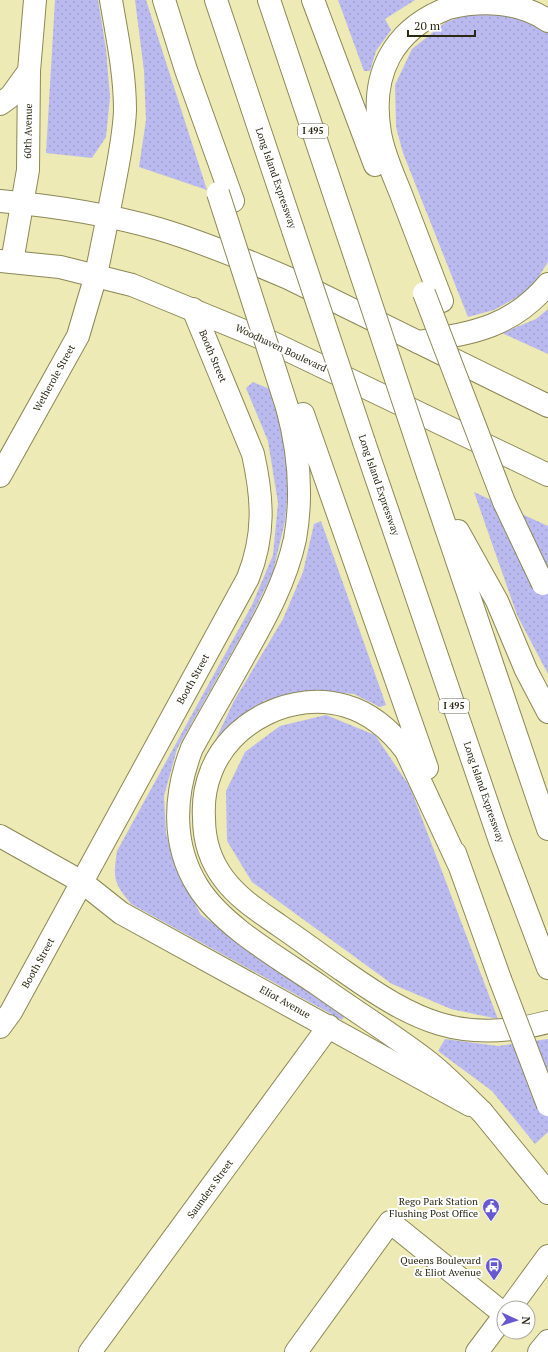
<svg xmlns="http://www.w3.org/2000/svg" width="548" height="1352" viewBox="0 0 548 1352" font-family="'PT Serif',serif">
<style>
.grass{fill:url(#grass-dots)}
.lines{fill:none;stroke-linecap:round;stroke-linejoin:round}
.minor-casing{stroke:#8c8856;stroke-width:24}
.major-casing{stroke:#8c8856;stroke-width:24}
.highway-casing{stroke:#8c8856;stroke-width:24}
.minor{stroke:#fff;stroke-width:22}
.major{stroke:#fff;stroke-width:22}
.highway{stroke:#fff;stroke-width:22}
.highway-bridge-casing{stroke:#8c8856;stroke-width:24;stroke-linecap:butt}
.highway-bridge{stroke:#fff;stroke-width:22}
.labels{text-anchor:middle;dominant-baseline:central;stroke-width:4;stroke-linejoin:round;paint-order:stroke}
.shield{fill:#fff;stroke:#6a695a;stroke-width:1}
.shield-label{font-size:9px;font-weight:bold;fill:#2a2914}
.street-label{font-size:10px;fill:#2a2914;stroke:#fff}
.poi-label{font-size:10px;fill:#2a2914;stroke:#fff;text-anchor:end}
</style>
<defs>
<pattern id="grass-dots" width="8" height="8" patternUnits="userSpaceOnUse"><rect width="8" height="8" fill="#babaf0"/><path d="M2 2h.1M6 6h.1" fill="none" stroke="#a0a0cd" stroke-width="1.8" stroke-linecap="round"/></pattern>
</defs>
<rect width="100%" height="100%" fill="#eeeab5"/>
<path class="grass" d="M55,0h43l8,49 4,48 -4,40 -14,21 -46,-5z
M135,0h11l61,190 -68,-23 7,-47 -2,-49z
M338,0h77l-30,19 6,11 -15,21 -6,20h-6z
M482,10l36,3 30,19v230l-18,28 -36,20 -26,7 -65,-164 -7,-26 -1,-42 17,-36 34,-27z
M548,309v45l-46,-21 34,-14z
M253,382l17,7 10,29 9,58 -4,45 -12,51 -24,50 -72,127 -13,47 2,37 9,34 26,48 143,102 -2,3 -211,-116c-18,-22 -18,-26 -14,-53l135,-246 21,-50 5,-52 -10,-62 -22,-53z
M474,492l74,34v148l-31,-59z
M321,521l65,184 -6,2 -26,-13 -40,-4 -50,11 -49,40 19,-40 49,-82 20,-47 11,-48z
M326,715l49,20 35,52 88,232 -47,-10 -59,-25 -140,-102 -25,-41 -1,-50 19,-39 35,-26z
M445,1039l53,7 50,-7v93l-13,12 -43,-53 -54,-40z"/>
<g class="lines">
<defs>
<path id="minor" d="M0,104l11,-8 18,-25
M12,262l16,-92 1,-99 6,-71
M0,476l78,-140 18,-61
M0,836l82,46 39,31 349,192
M0,1027l11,-15 237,-434c17,-43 15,-79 5,-124l-60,-145
M510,1308l38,-52
M90,1352l239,-326
M296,1352l94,-130 114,92
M477,1352l27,-36"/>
<path id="major" d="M0,201c54,5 107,13 159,28 44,13 87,31 129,49l260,128
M0,261l60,6 72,18 139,57 277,133
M96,275l12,-59
M482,1112l66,81
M539,1352l9,-11"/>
<path id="highway" d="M164,0l22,70 47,131
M216,0l77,230
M269,0l88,262
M313,0l62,165
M108,216c6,-33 16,-74 17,-106 0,-37 -8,-74 -14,-110
M442,301c-13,-33 -25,-66 -38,-99 -8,-22 -20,-45 -24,-69 -10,-58 12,-103 68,-125 33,-8 72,-7 100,13
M418,342c54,-9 93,-14 130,-58
M287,407c12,44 16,87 8,132 -9,42 -30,80 -51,117 -17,31 -35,61 -52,92 -18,46 -21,96 6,139 25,40 83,72 122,99 35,25 72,48 106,74 20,15 38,35 56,52
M303,414l124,354
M364,442l136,399 48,127
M428,475l120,354
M458,531l39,70 29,69 22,42
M455,853l45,126
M460,867l-54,-116c-15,-20 -36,-38 -60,-45 -52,-16 -116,15 -135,66 -6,15 -8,30 -7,46 0,22 7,44 20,61 15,20 36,33 56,47 22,15 43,31 65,46 70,49 116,73 203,50"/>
</defs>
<use href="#minor" class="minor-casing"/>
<use href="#major" class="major-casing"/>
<use href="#highway" class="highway-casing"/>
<use href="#minor" class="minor"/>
<use href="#major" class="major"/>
<use href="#highway" class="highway"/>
<defs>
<path id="highway-bridge" d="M218,193l69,214
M293,230l71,212
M357,262l71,213
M424,293l80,209 39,82
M500,979l48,126"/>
</defs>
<use href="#highway-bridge" class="highway-bridge-casing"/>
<use href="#highway-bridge" class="highway-bridge"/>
</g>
<defs>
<symbol id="civic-pin" viewBox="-11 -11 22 30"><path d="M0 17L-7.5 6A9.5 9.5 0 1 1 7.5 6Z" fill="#6758d1" stroke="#fff"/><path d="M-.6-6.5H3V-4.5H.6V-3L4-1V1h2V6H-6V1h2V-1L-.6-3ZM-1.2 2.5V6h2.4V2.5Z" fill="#fff"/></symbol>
<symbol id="bus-pin" viewBox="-11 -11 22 30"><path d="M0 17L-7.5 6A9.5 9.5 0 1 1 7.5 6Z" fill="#6758d1" stroke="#fff"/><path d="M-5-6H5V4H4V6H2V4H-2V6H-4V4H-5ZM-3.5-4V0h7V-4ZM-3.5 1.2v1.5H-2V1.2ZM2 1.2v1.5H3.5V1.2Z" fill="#fff"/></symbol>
</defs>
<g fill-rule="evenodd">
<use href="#civic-pin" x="481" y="1197" width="20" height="27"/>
<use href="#bus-pin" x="484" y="1256" width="20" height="27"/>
</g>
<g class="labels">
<g class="shield">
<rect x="298" y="124" width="30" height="14" rx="3"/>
<rect x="439" y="699" width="30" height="14" rx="3"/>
</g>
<g class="shield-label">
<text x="313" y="131">I 495</text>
<text x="454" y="706">I 495</text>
</g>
<g class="street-label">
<text transform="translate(28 131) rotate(-89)">60th Avenue</text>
<text transform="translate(276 178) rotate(71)">Long Island Expressway</text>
<text transform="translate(281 348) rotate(25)">Woodhaven Boulevard</text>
<text transform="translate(213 356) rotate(67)">Booth Street</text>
<text transform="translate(54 378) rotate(-61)">Wetherole Street</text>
<text transform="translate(379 485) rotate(71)">Long Island Expressway</text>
<text transform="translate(193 679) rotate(-61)">Booth Street</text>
<text transform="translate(484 792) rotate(71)">Long Island Expressway</text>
<text transform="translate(38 963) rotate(-61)">Booth Street</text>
<text transform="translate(285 1002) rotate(29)">Eliot Avenue</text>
<text transform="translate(210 1189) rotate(-54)">Saunders Street</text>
</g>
<g class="poi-label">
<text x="478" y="1201">Rego Park Station<tspan x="478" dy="12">Flushing Post Office</tspan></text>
<text x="481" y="1260">Queens Boulevard<tspan x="481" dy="12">&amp; Eliot Avenue</tspan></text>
</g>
</g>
<g transform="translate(516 1320) rotate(93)"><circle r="19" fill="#ffffff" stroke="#aaa9a1"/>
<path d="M0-3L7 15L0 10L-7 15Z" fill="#6758d1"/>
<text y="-6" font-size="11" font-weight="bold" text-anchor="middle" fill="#2a2914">N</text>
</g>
<path d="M408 30v6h67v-6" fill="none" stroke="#2a2914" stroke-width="2"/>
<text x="414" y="30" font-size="12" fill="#2a2914" stroke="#ffffff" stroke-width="3" paint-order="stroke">20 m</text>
</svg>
